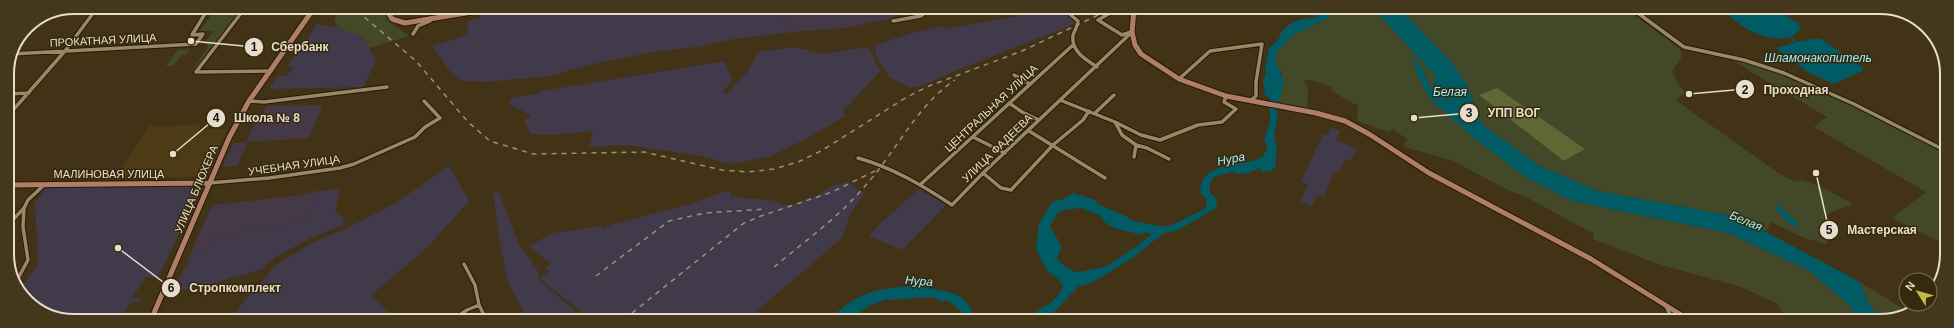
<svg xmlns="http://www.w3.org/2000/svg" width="1954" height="328" viewBox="0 0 1954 328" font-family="Arial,sans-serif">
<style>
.commercial{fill:#453847}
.industrial{fill:#403a4b}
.built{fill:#4d3b16}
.green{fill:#434928}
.forest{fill:#5e6834}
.water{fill:#005b65;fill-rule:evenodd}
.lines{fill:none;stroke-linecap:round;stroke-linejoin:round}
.street-casing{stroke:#281a00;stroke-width:5.5}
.secondary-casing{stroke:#281a00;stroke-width:7}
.street{stroke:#988768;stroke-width:3.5}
.secondary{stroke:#af7e69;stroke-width:5}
.rail{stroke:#9b907a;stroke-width:1.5;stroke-dasharray:5 5;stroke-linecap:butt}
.labels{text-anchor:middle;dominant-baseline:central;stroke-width:3;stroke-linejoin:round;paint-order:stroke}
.street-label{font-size:11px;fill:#e6ddcd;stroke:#37290c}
.water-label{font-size:12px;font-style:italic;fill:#9cf0fd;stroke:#37290c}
.rim{fill:none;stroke:#e6ddcd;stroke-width:2}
.leader{fill:none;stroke:#e6ddcd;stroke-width:1.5}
.callout-dot{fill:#e6ddcd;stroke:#37290c;stroke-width:1.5}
.mark-label{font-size:12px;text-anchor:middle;font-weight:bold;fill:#111}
.callout-label{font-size:12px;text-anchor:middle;font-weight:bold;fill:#e6ddcd;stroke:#37290c;stroke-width:3;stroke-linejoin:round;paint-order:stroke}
</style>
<rect width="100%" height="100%" fill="#423316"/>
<path class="commercial" d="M777,10h115l2,8 -50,10 -50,4z
M323,105l-14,33 -63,4 1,2 -10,22 -15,1 12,-24 12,-1 13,-29h4l4,-7z
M317,191l-9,29 -97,18 -4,11 -14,-1 19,-43 91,-10z"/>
<path class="industrial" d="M777,10l17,22 -60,7 -37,8 -38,4 -66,13 -44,12 -62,6 -26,-1 -9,-7 -20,-28 35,-11 1,-14 12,-3v-4l11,-3z
M1051,10h13l13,13 -122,48 -31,14 -13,3 -22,-11 -12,-19 -2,-11 1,-2 35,-12 32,-7 3,3z
M317,24l29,5 16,8 10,10 -2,5 7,6 -14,29 -94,2 8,-13h9l8,-9h-7z
M794,47l30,7 44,-7 12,24 -37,40 4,4 -41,24 -37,18 -40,7 -28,-8 -75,-11 -37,2 4,-16 -41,4 -21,-1 -7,-13 7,-6 -21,-10 -1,-4 3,-4 21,-2 14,-5 178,-29 7,20 -10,11 5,2 21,-23 10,-19z
M1331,128l9,3 -4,9 21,9 -7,12 -5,-2 -6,14 -6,-1 -9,26 -7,-3 -5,11 -12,-4 8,-18 -7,-2 22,-48 5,1z
M449,166l20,35 -42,47 -56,47 17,17 -11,8h-147l16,-21 31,-35 33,-20 52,-23 35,-19z
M850,182l5,6 9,5 -17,26 1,3 -6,16 -92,79 4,4h-161l-54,-43 10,-7 -4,-3 6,-4 -22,-18 24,-13 48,-7 4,3 5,-4 77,-20 43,-15 1,7 46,4 7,4h7l27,-10 16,-10z
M199,185l2,3 -39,81 -5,8h-11l-14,21 11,1 -2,3h-10l-8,11 23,-1 -4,8h-77l-35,-16 -10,-15 18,-24 -3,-63 12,-15z
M340,189l-5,22 9,8 -1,6 -32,13 -34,18 -15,13 -47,14 -44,10 13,-24 3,-2 2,-4 -2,-2 6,-13 14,1 4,-11 97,-18 9,-29z
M919,189l27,16 -44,45 -33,-14 13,-14z
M499,192l20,53 18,24 2,11 48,41h-58l-21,-38 -9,-46 -6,-43z"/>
<path class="built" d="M200,124l-1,7 29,-3 -25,49 -87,1 33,-52h21z"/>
<path class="green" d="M1624,8l56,41 2,7 -10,16 8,15 6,6 -11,7 102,72 17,10 9,-2 20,8 30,16 -29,11 6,13 -3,16 -23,-6 -33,-16 -5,9 -28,-14 -140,-26 -60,-26 -55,-40 -16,-40 -67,-76z
M1330,9h44l5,4 57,64 -2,7 -3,4 -9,-20 -10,-11 8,24 152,120 156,32 80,37 41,35 11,16h-59l-20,-10 -3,-7 -37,-17 -86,-24 -62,-24 1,-5 -68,-37 -16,-6 -59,-31 -47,-13 3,-8 -14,-10 -5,3 -31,-11 1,-15 -25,-14 -2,-5 -19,-7h-8l4,10 -1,21 -30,-5v-8l3,-2 2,-24 -6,-6 2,-2 -3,-3 1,-11 17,-19 27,-8z
M314,11h69l5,10 21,15 -39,12 -8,-11 -24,-10 -4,-6 3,-7z
M213,12h27l-44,59h-4l16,-25 -3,-3 9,-12h-14z
M190,49l-4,6h-4l-9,11h-7l12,-16z
M1730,59c78,14 148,58 216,95v91l-54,-27 34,-26 -112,-65 13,-10z
M1860,282l42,26 -21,13 -13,-19z"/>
<path class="forest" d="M1497,88l88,61 -21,12 -85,-66z"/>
<path class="water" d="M1721,8h52l25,15 3,6 -10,8 5,5 24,-4 43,30 -1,3 -28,13 -25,-11 -33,-25 18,-5 -5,-6c-25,6 -51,-11 -68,-29z
M1320,9h13l-5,9 -35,17 -17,18v10l7,16v10l-6,15 -1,7 2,6 -4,17 3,17 -2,17 -7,4 -8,-1 1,-3h-2l-11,5 -15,1 2,-3 -21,6 -5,8 2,10h2l4,5 -1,8 -38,22 -14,3 -32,25 -40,25 -13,3 -28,29 -2,6h-21l12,-12 12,-7 10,-12 1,-4 -7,-9 -6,-3 -4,-5 -10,-20 3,-25 14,-23 11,-2 9,-6 22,7 4,5 27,11 6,5 28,5h10l34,-17 3,-5 -1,-5 -6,-7c1,-31 40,-25 61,-34 6,-7 8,-10 3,-18l6,-18v-23l-5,-4 -2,-14 3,-6 -1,-6 4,-20 12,-13 -1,-3c10,-11 21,-16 36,-15zM1081,208l20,8 3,6 10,6 28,7 3,-3 7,2 -15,12 -30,20 -31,7 -15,-10 -4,-5 4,-10 -1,-5 -10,-16 6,-12 7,-5z
M1374,9h26l53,55 14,21 16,40 55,40 60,26 140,26 122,65 8,20 13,19h-21l-11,-16 -41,-35 -80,-37 -156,-32 -47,-24 -51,-39 -43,-38 -11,-19 -9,-25 11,12 9,20 3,-4 2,-7z
M1777,205l11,8 10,10v4c-10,-2 -16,-12 -23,-19z
M910,286c13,1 41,4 52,12 8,6 10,16 17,23h-10v-3l-19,-16 -4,-2 -3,2 -11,-5 -47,3 -14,5 -25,16h-18c27,-27 44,-32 82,-35z"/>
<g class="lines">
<defs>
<path id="street" d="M1631,8l53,39 60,13 40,13 70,31 92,47
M1117,9l-19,11 24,15 9,-3
M1149,9h12
M1188,9l38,1
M1065,10l13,11c0,6 -4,9 -5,15 -2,15 13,24 24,31
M1134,10l10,-1
M893,21l28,-5 7,-6
M25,30l5,-6
M413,34l5,-8 12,-5
M11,54l185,-10 7,-10 -11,1 14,-23
M196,72l46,-60
M196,72l74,-1
M1014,75l16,9
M1179,79l31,-28 52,-7 -6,38v14l-6,5
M7,94l22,-1
M1060,100l55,22 7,13 14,10 -2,12
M249,101l15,1 123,-15
M1009,103l13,9 17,8
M1095,113l19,-18
M7,117l58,-66 29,-39
M1115,122l26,13 19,5 38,-15 24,-3 14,-13 -12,-7 2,-6
M1029,131l76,47
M973,137l32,16
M1136,145l11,3 22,11
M858,158c35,10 64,27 94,47l31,-32 149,-141
M983,173l18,15 10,2 42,-45 30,-25 6,-9
M209,183l60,-5 71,-10 14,-4 61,-27 10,-10 15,-9 -16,-17
M921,184l152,-139
M9,224l15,-16
M464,264l11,21 4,20
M16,282l12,-22 -5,-33 1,-19 4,-8 16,-15
M1666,306l7,15
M451,321l16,-11 12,-5 8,16"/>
<path id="secondary" d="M1134,9l-2,23 3,13 6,9 38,25 47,17 90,17 29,8 24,13 60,39 162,86 100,62
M387,11l5,8 13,4 73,-12
M8,185l201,-2
M151,320l78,-182 20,-37 63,-90"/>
</defs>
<use href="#street" class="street-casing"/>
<use href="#secondary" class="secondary-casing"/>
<use href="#street" class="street"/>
<use href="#secondary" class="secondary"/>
<path class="rail" d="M357,11l59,50 52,61 22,19 43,13 111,-2 78,18 26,2 26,-3 24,-7 23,-11 86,-54 22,-11 93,-35 89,-42
M774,267c31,-26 65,-50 91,-81 31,-34 51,-80 90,-106
M596,276l73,-55 36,-8 62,-4
M632,313l112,-90 17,-7 71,-24 45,-22"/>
</g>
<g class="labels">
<g class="street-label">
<text transform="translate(103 40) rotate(-3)">ПРОКАТНАЯ УЛИЦА</text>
<text transform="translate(991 108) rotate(-43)">ЦЕНТРАЛЬНАЯ УЛИЦА</text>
<text transform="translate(997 148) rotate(-44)">УЛИЦА ФАДЕЕВА</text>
<text transform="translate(294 165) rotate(-8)">УЧЕБНАЯ УЛИЦА</text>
<text x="109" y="174">МАЛИНОВАЯ УЛИЦА</text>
<text transform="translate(196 189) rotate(-67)">УЛИЦА БЛЮХЕРА</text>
</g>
<g class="water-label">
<text x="1818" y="58">Шламонакопитель</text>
<text x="1450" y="92">Белая</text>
<text transform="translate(1231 159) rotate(-11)">Нура</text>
<text transform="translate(1746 221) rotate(22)">Белая</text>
<text transform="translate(919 281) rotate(5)">Нура</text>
</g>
</g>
<path d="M0 0H1954V328H0ZM74 14H1880A60 60 0 0 1 1940 74V254A60 60 0 0 1 1880 314H74A60 60 0 0 1 14 254V74A60 60 0 0 1 74 14Z" fill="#45371b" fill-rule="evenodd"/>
<path class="rim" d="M74 14H1880A60 60 0 0 1 1940 74V254A60 60 0 0 1 1880 314H74A60 60 0 0 1 14 254V74A60 60 0 0 1 74 14Z"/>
<path class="leader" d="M191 41L254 47M1689 94L1745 89M1414 118L1469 113M173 154L216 118M1816 173L1829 230M118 248L171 288"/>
<g class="callout-dot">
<circle cx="191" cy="41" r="4"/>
<circle cx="1689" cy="94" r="4"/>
<circle cx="1414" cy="118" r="4"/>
<circle cx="173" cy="154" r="4"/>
<circle cx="1816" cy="173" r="4"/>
<circle cx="118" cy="248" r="4"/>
<circle cx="254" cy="47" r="10"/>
<circle cx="1745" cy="89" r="10"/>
<circle cx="1469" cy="113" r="10"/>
<circle cx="216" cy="118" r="10"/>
<circle cx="1829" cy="230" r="10"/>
<circle cx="171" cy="288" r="10"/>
</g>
<g class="mark-label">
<text x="254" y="51">1</text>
<text x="1745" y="94">2</text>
<text x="1469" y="117">3</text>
<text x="216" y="122">4</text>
<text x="1829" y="234">5</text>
<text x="171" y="292">6</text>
</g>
<g class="callout-label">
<text x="300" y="51">Сбербанк</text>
<text x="1796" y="94">Проходная</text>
<text x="1514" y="117">УПП ВОГ</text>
<text x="267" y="122">Школа № 8</text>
<text x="1882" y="234">Мастерская</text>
<text x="235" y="292">Стропкомплект</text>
</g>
<g transform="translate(1918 292) rotate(307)"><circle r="19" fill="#37290c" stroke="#7d7159"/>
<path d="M0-3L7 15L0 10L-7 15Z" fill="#bebf42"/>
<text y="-6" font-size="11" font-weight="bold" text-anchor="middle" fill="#e6ddcd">N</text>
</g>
</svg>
